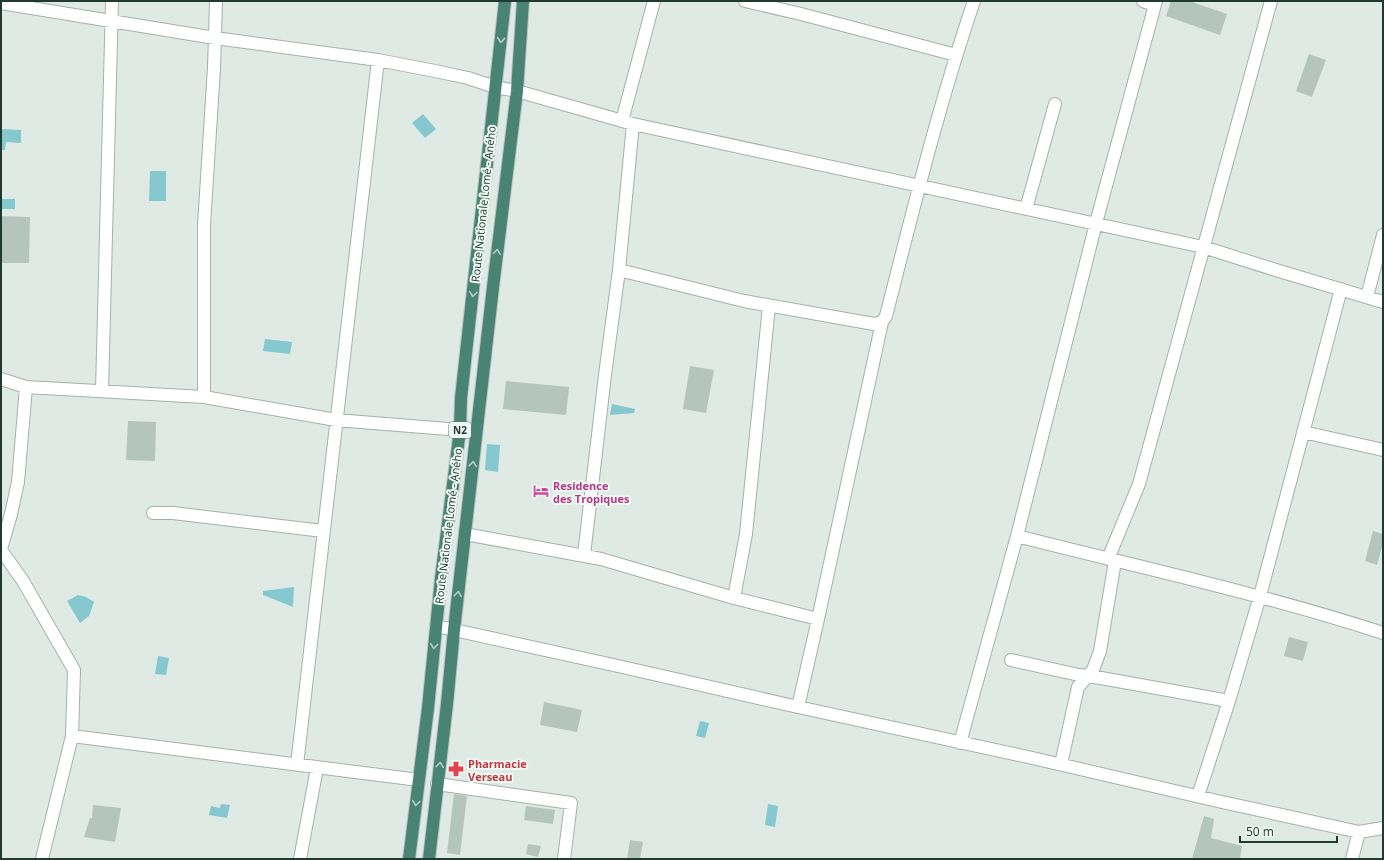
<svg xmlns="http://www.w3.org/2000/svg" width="1384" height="860" viewBox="0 0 1384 860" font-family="'Open Sans',sans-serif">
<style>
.water{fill:#85c8d0}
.building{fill:#b4c5bd}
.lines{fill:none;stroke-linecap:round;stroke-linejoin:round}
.minor-casing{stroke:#a2b2ab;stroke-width:14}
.trunk-casing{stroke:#bcc4c2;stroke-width:14}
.minor{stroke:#fff;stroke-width:12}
.trunk{stroke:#488373;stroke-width:12}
.oneway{stroke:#b5cec6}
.labels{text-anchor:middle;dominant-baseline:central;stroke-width:4;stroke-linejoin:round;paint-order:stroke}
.shield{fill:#eff7f3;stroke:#5e736c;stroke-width:1}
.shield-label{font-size:10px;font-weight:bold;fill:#203a32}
.street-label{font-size:11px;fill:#203a32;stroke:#eff7f3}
.hotel-label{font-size:11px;font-weight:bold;fill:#b23c85;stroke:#eff7f3;text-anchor:start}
.health-label{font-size:11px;font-weight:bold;fill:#be3a42;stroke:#eff7f3;text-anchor:start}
</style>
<rect width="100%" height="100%" fill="#dfeae4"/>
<path class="water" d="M423,114l13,15 -11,9 -13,-15z
M1,129l20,1v13l-15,-1 -1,8h-4z
M150,171h16v30h-17z
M1,199h14v10h-14z
M265,339l27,3 -2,12 -27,-3z
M612,404l23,5 -1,4 -24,2z
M487,444l13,1 -2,27 -13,-2z
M294,587l-1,20 -30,-12v-4z
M78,595l8,2 8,5 -5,14 -9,7 -13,-22z
M158,656l11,2 -3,17 -11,-1z
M700,721l9,2 -4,15 -9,-2z
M221,804l9,1 -3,13 -18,-3 2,-9 9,2z
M768,804l10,2 -3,21 -10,-2z"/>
<path class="building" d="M1171,1h18l38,13 -7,21 -54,-19z
M1309,54l17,6 -14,37 -16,-6z
M1,216l29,1 -1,46h-28z
M690,366l24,4 -8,43 -23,-4z
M506,381l63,6 -3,28 -63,-6z
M128,421l28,1 -1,39 -29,-1z
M1373,531l10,3v9l-6,22 -12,-4z
M1289,637l19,5 -5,19 -19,-5z
M544,702l38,8 -5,22 -37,-7z
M454,794l13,2 -7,59 -13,-2z
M93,805l28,3 -6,34 -31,-5 6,-19h2z
M526,806l29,4 -2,14 -29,-4z
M1204,816l10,3 -3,19 31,8 -2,13h-48z
M630,840l13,2 -3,17h-13z
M528,844l13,2 -3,11 -12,-3z"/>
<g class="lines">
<defs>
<path id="minor" d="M745,1l56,13 155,41
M1143,1l12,4
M1,3l214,35 163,22 57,11 33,7 27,9 22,4 116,33 570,123 76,24 104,31
M622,121l32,-120
M1026,209l29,-105
M619,270l125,31 130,23 8,-2
M1367,297l16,-62
M1,379l25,8 178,10 132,23 124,10
M102,391l10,-390
M204,397v-172l10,-157 2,-67
M1303,432l80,18
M153,513h20l150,18
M465,534l136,25 133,39 84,21
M1017,536c122,31 246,58 366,97
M1,549l10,-35 7,-32 8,-95
M1,550l22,31 51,89 -2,66 -30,123
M584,555l21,-180 14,-105 14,-146
M1108,559l31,-75 132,-483
M734,598l12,-64 23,-228
M436,626l182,40 180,41 230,50 194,45 137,30 24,-4
M1011,660l68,15 22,3 128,23
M798,707l20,-88 64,-297 4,-6c27,-106 53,-212 88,-315
M72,736l347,44
M960,743l57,-207 79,-313 60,-222
M1061,764l17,-77 15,-17 7,-19 15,-90
M297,765l81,-705
M437,784l134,19 -7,56
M1198,796l31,-95 31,-105 81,-307
M300,859l17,-91
M1352,859l7,-27"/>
<path id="trunk" d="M409,859l19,-151 13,-130 19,-148 1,-32 44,-397
M429,859l18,-155 7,-74 39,-343 24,-196 6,-90"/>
</defs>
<use href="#minor" class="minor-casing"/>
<use href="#trunk" class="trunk-casing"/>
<use href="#minor" class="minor"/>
<use href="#trunk" class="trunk"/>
</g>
<defs><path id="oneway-chevron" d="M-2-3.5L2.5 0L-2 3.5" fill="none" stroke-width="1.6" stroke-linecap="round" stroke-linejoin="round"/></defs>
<g class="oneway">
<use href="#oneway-chevron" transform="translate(501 40) rotate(96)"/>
<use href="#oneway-chevron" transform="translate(497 252) rotate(-83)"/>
<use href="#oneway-chevron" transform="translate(473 294) rotate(97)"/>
<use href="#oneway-chevron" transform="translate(473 464) rotate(-84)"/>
<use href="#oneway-chevron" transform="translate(458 594) rotate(-84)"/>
<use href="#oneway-chevron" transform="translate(434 646) rotate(95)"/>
<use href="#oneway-chevron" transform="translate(440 765) rotate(-83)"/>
<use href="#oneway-chevron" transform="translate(416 803) rotate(98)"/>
</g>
<defs>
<symbol id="hotel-bare" viewBox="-9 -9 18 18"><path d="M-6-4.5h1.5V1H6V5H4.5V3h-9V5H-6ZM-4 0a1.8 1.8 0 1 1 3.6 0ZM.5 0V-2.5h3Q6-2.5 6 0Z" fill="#d1479c" stroke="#eff7f3" stroke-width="2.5" paint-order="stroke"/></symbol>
<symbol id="pharmacy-bare" viewBox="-9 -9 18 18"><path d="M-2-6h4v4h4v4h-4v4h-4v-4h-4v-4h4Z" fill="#e0444e" stroke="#eff7f3" stroke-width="2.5" paint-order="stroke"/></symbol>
</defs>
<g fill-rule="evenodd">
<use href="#hotel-bare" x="530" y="480" width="22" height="22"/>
<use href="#pharmacy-bare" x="445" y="758" width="22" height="22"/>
</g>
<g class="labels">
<rect class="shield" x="449" y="422" width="22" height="16" rx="3"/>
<g class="shield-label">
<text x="460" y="430">N2</text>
</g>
<g class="street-label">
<text transform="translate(483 204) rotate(-84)">Route Nationale Lomé - Aného</text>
<text transform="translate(448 526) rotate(-83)">Route Nationale Lomé - Aného</text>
</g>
<g class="hotel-label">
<text x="553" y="485">Residence<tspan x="553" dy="13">des Tropiques</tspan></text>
</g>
<g class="health-label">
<text x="468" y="763">Pharmacie<tspan x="468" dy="13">Verseau</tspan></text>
</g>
</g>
<rect width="1384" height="860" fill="none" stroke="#203a32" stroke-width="4"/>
<path d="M1240 836v6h97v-6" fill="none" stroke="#203a32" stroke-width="2"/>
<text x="1246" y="836" font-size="12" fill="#203a32" stroke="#eff7f3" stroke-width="3" paint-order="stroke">50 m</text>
</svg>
